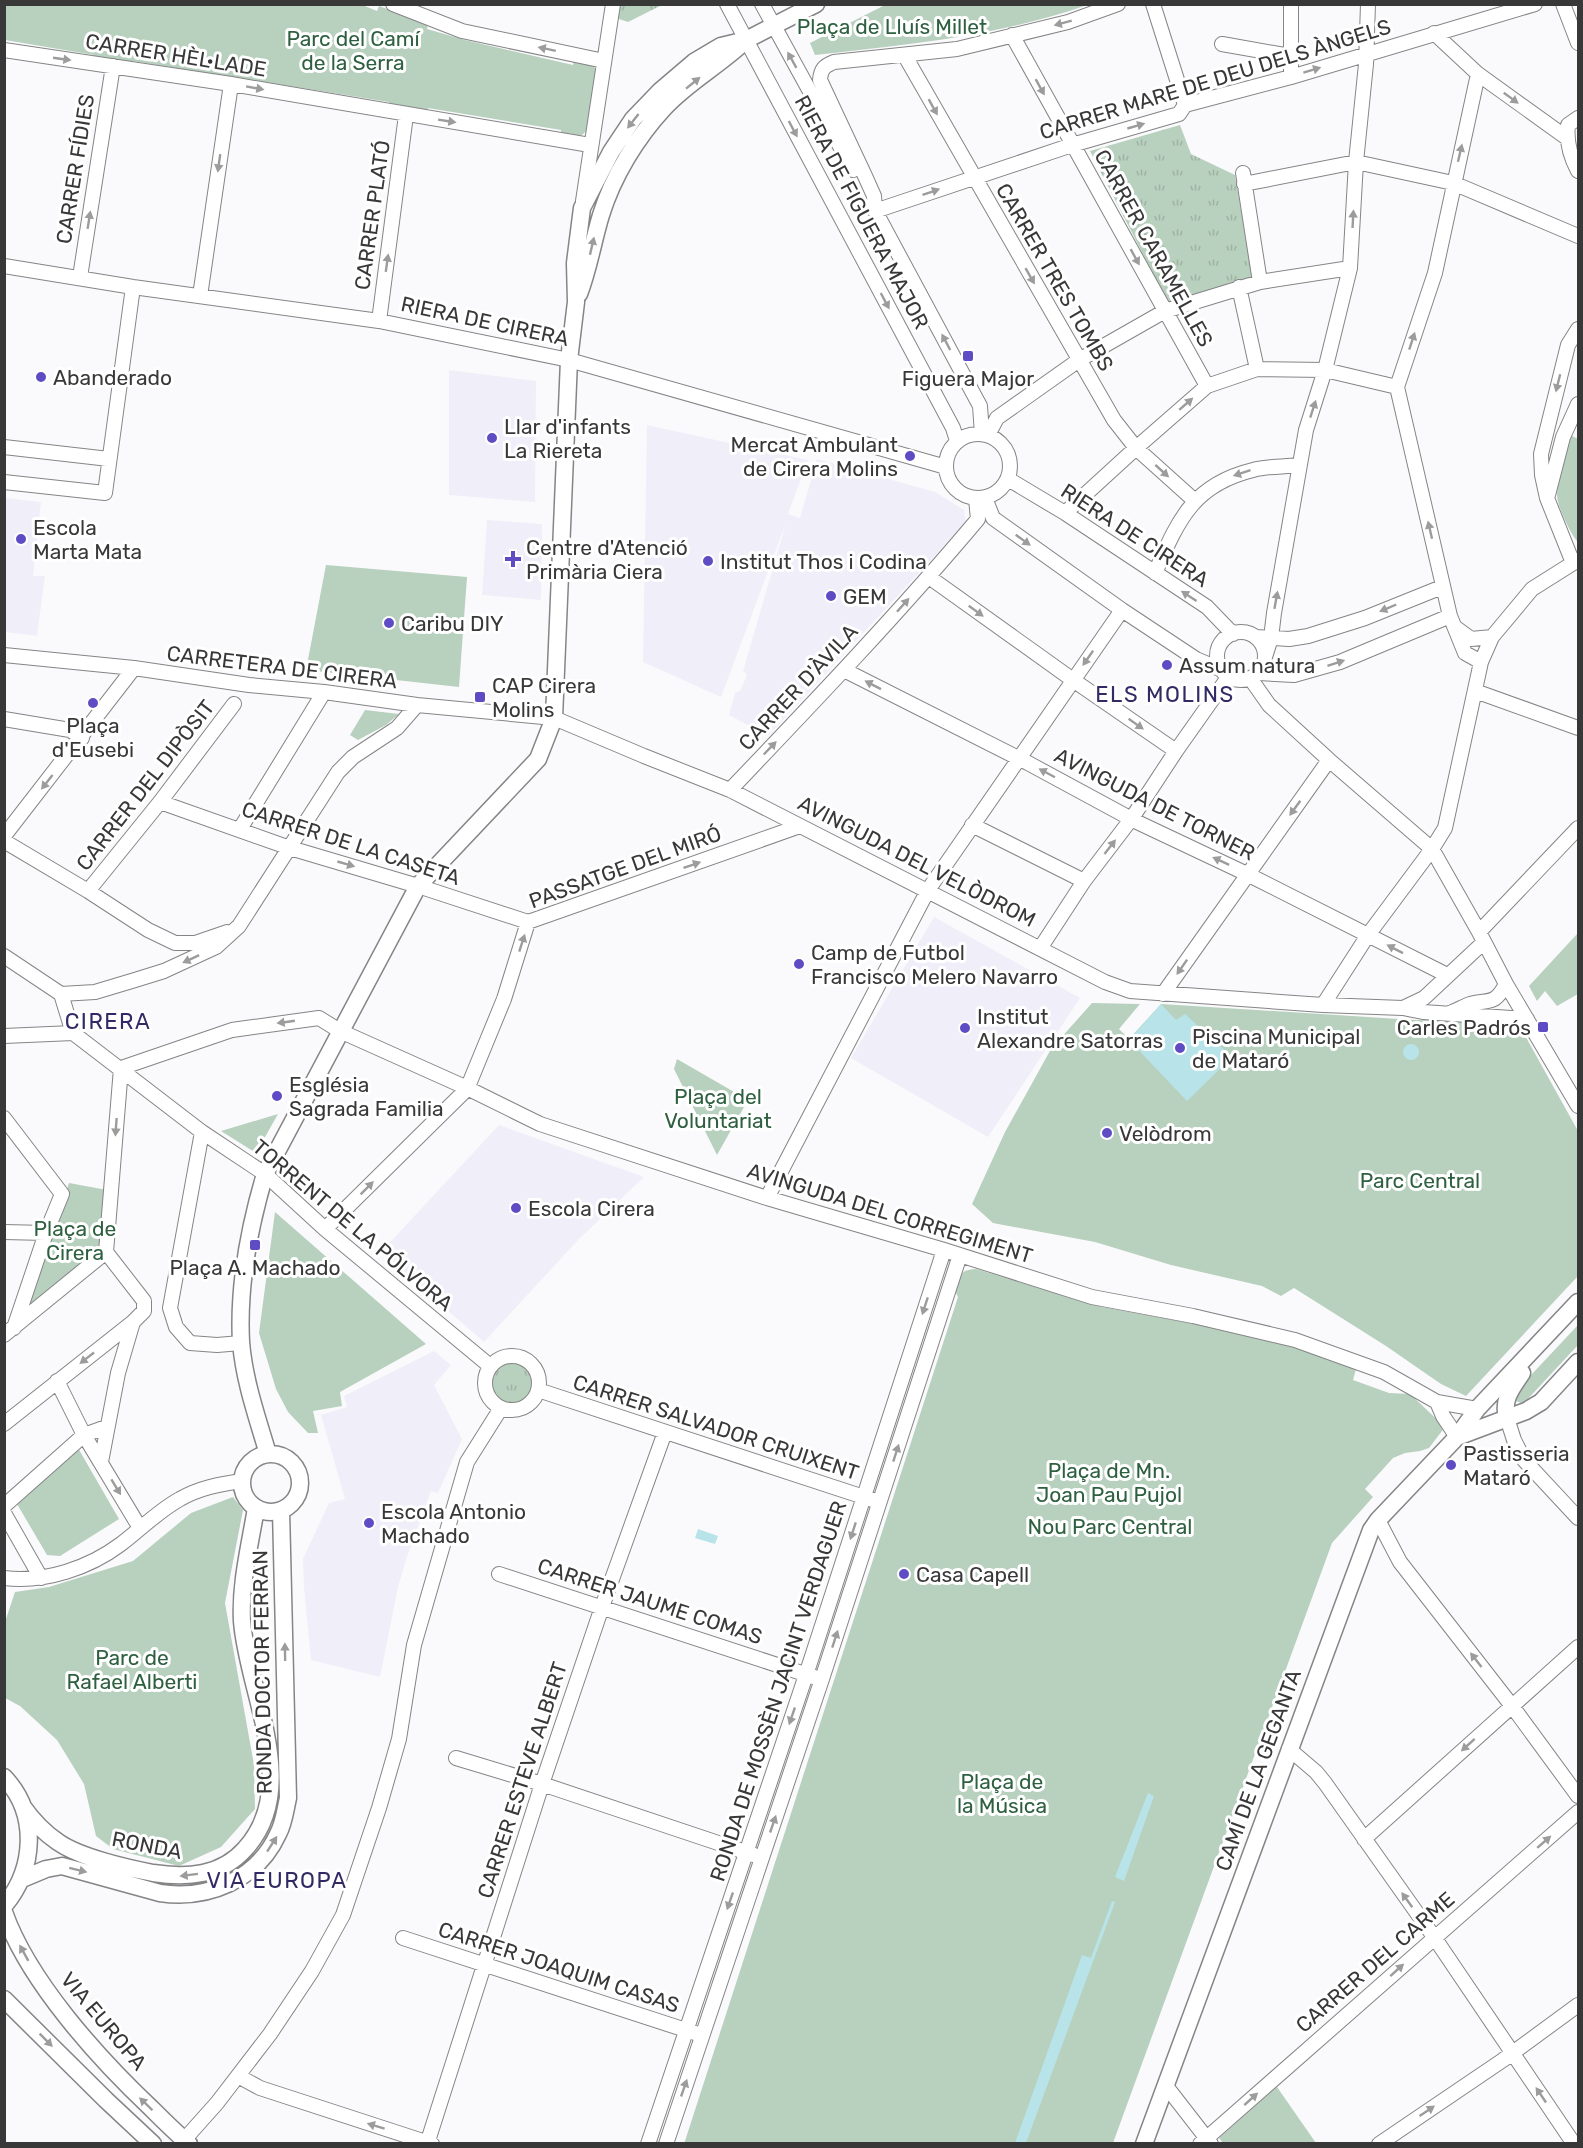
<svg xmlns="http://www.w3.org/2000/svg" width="1583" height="2148" viewBox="0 0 1583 2148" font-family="Rubik,sans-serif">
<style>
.built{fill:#f0eff9}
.grass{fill:url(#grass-tufts)}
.park{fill:#b8d0be}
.water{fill:#b8e4e9}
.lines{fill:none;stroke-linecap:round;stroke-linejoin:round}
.minor-casing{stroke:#858587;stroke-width:16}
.tertiary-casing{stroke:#858587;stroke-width:19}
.minor{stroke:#fff;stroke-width:14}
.tertiary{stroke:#fff;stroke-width:16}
.oneway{fill:#9c9c9c}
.poi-dot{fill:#5e4cc5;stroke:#fff;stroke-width:2}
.labels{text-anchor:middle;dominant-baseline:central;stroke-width:6;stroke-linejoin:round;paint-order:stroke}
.park-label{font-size:21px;fill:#2e6040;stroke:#fff}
.street-label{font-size:21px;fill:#383839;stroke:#fff}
.poi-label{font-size:21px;fill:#383839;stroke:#fff;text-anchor:start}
.neighbourhood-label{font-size:22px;letter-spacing:1.5px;fill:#312a65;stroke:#fff}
</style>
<defs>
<pattern id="grass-tufts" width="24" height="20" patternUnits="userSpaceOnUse" patternTransform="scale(1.5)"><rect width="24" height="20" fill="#b8d0be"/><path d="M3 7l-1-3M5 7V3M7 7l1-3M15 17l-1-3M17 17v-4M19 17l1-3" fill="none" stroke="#9fb3a4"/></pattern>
</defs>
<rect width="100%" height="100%" fill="#fafafc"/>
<path class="built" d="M449,370l87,11 -1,121 -86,-7z
M647,425l161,35 -20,54 12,4 17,-59 118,33 29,18 2,12 -198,214 -39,-21 6,-22 5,-2 7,-16 -4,-4 43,-148 -65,174 -78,-35z
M5,498l36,4 -8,74h12l-8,60 -32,-4z
M487,520l55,4 -1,76 -59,-5z
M934,917l146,81 -92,139 -137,-79z
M499,1125l145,52 -66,63 -94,102 -103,-90z
M434,1351l17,14 -17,20 28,54 -24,54 -7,-2 -24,66 -9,30 -18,90 -69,-17 -7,-72 -1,-29 26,-56 16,-4 -24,-84 26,-8 -3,-11z"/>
<path class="grass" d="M618,5h44l-34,17 -12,-4z
M1180,125l11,29 44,21 18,105 -85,23 -78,-152z
M491 1382a21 21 0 1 1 42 0a21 21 0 1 1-42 0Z"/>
<path class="park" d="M360,4l17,7 2,-5 49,18 -1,5 38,11 108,25 1,-5 20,5 2,8 -10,58c-7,9 -15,6 -25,4v-5l-133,-22 -1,6 -39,-7 1,-5 -136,-22 -2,6 -38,-7v-5l-80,-13 -1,5 -38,-7v-4l-89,-15 -1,-35z
M885,5v-1l202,1c-88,31 -180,40 -272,50l-5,-12z
M1570,435l8,4v103c-7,-7 -21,-36 -21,-47 1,-19 5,-43 13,-60z
M326,565l141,12 -8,110 -153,-17z
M365,710l34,4 -13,11 -28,15 -8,-5z
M1578,933v61l-21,12 -12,-15 -8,10 -8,-15z
M1092,1003l48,1 -21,25 10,10 32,-35 254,16 90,1 11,3 7,8 55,99v145l-112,120 -25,-12 -55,-38 -92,-58 -13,8 -19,-10 -91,-21 -76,-23 -102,-19 -21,-19 33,-72 46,-83z
M677,1059l71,41 -31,55 -43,-86z
M278,1114l-22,39 -35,-22z
M69,1183l38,7 -8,65 -73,56z
M275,1212l151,132 -86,48 2,14 -29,5 5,22h-10l-20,-21 -12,-23 -17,-56z
M976,1269l126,38 121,22 71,17 62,23 -3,11 36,13 21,1 35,33 -16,21 -9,3 -15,2 -12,5 -28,31 8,8 -41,46 -219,600 -429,1 274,-847 -3,-6c4,-15 4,-21 21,-22z
M1578,1325v20l-53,57 -4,1 -5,-2 -1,-9z
M78,1448l41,71 -59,37 -13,-1 -30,-51z
M233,1497l10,13 -18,93 29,162 1,44 -34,38 -42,19 -66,-17 -17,-13 -12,-52 -27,-44 -37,-34 -15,-8v-76l10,-30 34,-5 84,-26 58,-48z
M1277,2087l39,56h-93l-4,-5z"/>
<path class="water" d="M1161,1004l15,16 9,-6 47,43 -45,44 -58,-61z
M1403 1052a8 8 0 1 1 16 0a8 8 0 1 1-16 0Z
M698,1529l20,7 -3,8 -20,-6z
M1148,1793l6,3 -30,85 -9,-4z
M1112,1901l3,1 -89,241h-11l67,-188 9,3z"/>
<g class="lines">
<defs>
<path id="minor" d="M393,4l69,27 142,30
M727,4l226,424 4,13
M762,4l91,166
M1118,4l-50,18 -111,27 -123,13c-10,4 -13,7 -14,18l45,96 9,20 1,15 197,-66 107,-31 6,-9 106,-28 244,-73
M1153,4l32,101
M1563,4l15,39
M1434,33l44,41 89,64
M1012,35l195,351
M1222,44l68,12
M4,50l227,34 359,61
M905,56l209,364 22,28 59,53
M1478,74l-43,199 -38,114 53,229 15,37 16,9
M1291,77v-73
M1578,118l-10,7c-2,17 2,31 10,46
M1243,173l17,109
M1244,184l112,-22 97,21 125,53
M583,201l30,-197
M872,205l108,201 2,28
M4,266l129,21 246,34 190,39 377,107
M80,277l33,-211
M1239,287l18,82
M200,296l31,-212
M379,321l27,-206
M946 466a32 32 0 1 1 64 0a32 32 0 1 1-64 0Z
M988,435l9,-17 82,-58 86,-49 95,-29 90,-14
M4,447l105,12
M1008,479l57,34 142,94 26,27
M4,482l101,11 28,-206
M1548,495l15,-58 15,-33
M985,498l8,20 129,92 74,49 26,11
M1065,513l71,-65 71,-62 50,-17 68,1 72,17
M1573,563l-26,-65 -5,-23 -1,-21 27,-109 10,-16
M1155,573c23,-52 37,-88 98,-103 14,-4 31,-3 46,-5
M929,577l144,103 103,71
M1456,628l15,11 21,-2
M1217 656a24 24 0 1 1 48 0a24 24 0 1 1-48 0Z
M1256,637l33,2 19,-3 57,-18 77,-31
M4,655l130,13 115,17 75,7 93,13 137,13 90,38 86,34 375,192 25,9 193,14 80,3 20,4 104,7
M1265,657l6,-19 3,-25 32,-183 19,-60 25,-102 6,-106 10,-98 2,-60
M844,670l184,93 109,59 110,52 200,101
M1258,673l36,2 46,-13 110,-46
M1250,678l19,27 60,55 103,89 47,83 27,52 72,122
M1475,691l103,37
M4,719l66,11 12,8
M730,790c84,-88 169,-177 248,-271l-2,-20
M160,802l130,46 128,38 110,36
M972,825l112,56
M240,829l84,-137
M4,836l130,-168
M4,841l84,50 60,39 27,13h20l32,-11
M88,891l72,-89 74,-98
M1479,932l99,-104
M1041,947l43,-66 48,-63 44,-67 53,-75
M4,956l57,38 12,39 129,99 63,42 60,55 165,137
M61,994l34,-2 40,-12 29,-9 52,-24 23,-21 99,-154 15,-15 44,-29 20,-23
M1163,994l166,-234
M1323,1005l45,-70 64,-86 13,-21 36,-166 11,-25 40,-48 46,-29
M1403,1008l21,-10 60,-56
M1452,1012c6,-2 12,-6 18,-8 20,-5 24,2 36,-20
M4,1036l69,-3
M4,1118l58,76 -16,39 -32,95
M202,1132l-32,176 6,19 14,16 27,2 24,-2
M767,1198l161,-308 194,-280
M325,1229l142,-140 37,-90 24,-77 272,-96
M4,1232l42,1
M4,1335l102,-83
M485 1383a27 27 0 1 1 54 0a27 27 0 1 1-54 0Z
M57,1381l27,54 56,93
M538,1390l335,110
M1437,1402l6,14 14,21
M1507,1418l7,22 10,20 54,58
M4,1424l129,-102
M101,1462l17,-89 15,-51 11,-11v-10l-38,-49 15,-184 111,-38 87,-12 21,13 125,56 75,37 227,74 177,52 148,47 101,19 102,24 89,32 53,30 40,7
M4,1506l80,-71 22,-8
M4,1513l37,65
M1378,1520l22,42 112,144 66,90
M499,1574l315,103
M4,1578c41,5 85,-10 117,-34 20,-15 37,-33 59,-45 19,-11 40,-15 62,-18
M1289,1749l27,23 9,11 109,154 140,207
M456,1758l86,26 212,71
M1364,1839l214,-192
M403,1938l292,95
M238,2076l22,12 172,56
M1166,2086l45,58
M184,2140l33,-37 53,-69 42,-63 31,-56 36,-107 20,-69 15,-94 53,-183 34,-54
M427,2144l115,-360 60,-177 63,-175
M648,2144l158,-469 138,-425
M666,2144l156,-465 138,-424
M1200,2144l378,-332
M1379,2144l124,-84 75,-55"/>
<path id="tertiary" d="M579,294c10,-26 14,-53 22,-79 12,-39 36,-78 63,-107 24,-26 56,-43 81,-67
M1507,1418c-5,-19 5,-30 15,-45
M1457,1437l69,-26 15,-9 37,-40
M242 1483a29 29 0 1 1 58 0a29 29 0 1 1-58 0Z
M268,1454c-11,-37 -24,-74 -27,-112 -3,-57 8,-114 24,-168l153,-288 120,-127 16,-41 15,-358 7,-58 -1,-39 7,-55 29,-56 22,-33 27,-28 34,-29 27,-16 25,-6 70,-36
M4,1777c35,37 31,92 0,129
M23,1807c10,14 20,25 35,35 21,15 69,26 95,31 34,5 68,3 92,-24 57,-62 2,-157 -3,-228 -2,-38 8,-76 14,-113
M22,1879l24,-10 16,-3 98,27c48,7 97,-13 118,-59 6,-11 7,-23 10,-36l-7,-288
M4,1912c24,69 95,147 148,197 12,12 24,24 37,35
M4,1999l102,101 47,44
M1144,2144l227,-614 7,-10 79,-83 20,-28 101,-107"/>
</defs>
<use href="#minor" class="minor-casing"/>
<use href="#tertiary" class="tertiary-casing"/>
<use href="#minor" class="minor"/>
<use href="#tertiary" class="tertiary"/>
</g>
<defs><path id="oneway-solid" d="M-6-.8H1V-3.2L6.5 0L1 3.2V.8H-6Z" transform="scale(1.5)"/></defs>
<g class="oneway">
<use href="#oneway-solid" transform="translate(1063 23) rotate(165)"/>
<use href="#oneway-solid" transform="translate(547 49) rotate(-168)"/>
<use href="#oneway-solid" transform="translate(62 59) rotate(8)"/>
<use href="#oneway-solid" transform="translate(792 60) rotate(-119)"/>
<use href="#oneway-solid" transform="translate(1312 70) rotate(-17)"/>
<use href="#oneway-solid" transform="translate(693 83) rotate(-39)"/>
<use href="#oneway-solid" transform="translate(1040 87) rotate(61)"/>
<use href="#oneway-solid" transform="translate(255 88) rotate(10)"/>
<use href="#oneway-solid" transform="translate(1511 98) rotate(36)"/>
<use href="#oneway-solid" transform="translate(933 107) rotate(61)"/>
<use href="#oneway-solid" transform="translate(447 121) rotate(9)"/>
<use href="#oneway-solid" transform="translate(633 121) rotate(128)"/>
<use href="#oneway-solid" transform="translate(1136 126) rotate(-16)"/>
<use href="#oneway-solid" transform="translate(793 129) rotate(62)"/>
<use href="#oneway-solid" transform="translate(1460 153) rotate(-77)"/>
<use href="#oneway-solid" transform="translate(219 163) rotate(98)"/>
<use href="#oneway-solid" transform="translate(931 192) rotate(-19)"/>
<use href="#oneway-solid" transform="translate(1353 219) rotate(-87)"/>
<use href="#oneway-solid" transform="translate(89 220) rotate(-81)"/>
<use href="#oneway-solid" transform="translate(592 246) rotate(-77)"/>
<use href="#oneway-solid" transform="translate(1135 257) rotate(61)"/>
<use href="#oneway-solid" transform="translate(387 263) rotate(-82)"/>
<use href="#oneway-solid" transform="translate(1030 276) rotate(60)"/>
<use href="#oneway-solid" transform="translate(885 301) rotate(62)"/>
<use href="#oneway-solid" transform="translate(1412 341) rotate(-72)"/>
<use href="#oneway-solid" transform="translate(946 342) rotate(-118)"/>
<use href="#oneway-solid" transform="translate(1558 383) rotate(104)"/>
<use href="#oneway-solid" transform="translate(1186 404) rotate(-41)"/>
<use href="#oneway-solid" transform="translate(1313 409) rotate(-72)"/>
<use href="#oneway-solid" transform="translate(1162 471) rotate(42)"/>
<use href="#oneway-solid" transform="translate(1242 473) rotate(162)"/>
<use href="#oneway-solid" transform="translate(1430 530) rotate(-103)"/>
<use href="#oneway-solid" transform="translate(1023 540) rotate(36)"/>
<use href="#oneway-solid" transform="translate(1189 596) rotate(-147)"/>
<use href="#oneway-solid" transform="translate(1276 600) rotate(-80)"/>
<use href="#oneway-solid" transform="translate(903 605) rotate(-48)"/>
<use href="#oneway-solid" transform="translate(1388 608) rotate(157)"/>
<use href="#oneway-solid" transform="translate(976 611) rotate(36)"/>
<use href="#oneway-solid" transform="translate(1088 658) rotate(125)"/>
<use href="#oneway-solid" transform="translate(1336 663) rotate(-18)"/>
<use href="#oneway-solid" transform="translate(873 685) rotate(-153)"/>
<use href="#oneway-solid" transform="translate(1136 724) rotate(35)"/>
<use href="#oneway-solid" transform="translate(770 748) rotate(-46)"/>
<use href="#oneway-solid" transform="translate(1047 773) rotate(-152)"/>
<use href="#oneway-solid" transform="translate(47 782) rotate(128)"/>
<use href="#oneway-solid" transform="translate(1295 808) rotate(126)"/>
<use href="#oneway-solid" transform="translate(1110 847) rotate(-52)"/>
<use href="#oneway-solid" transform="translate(1221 861) rotate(-155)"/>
<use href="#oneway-solid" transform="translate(346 864) rotate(16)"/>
<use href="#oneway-solid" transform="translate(692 865) rotate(-19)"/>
<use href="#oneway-solid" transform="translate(522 943) rotate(-72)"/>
<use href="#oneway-solid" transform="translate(1395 949) rotate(-153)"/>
<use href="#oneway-solid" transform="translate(191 959) rotate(155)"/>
<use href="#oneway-solid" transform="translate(1182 967) rotate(125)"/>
<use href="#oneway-solid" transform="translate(286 1022) rotate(172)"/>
<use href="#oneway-solid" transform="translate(116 1127) rotate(94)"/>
<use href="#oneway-solid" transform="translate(367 1188) rotate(-45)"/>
<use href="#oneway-solid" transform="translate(925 1306) rotate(108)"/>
<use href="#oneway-solid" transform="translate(87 1358) rotate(142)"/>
<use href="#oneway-solid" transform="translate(896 1453) rotate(-72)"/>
<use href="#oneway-solid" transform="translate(116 1487) rotate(59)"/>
<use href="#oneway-solid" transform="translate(853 1531) rotate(108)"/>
<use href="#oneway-solid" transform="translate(835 1639) rotate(-72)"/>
<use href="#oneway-solid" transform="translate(285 1652) rotate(-91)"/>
<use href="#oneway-solid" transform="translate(1476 1660) rotate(-128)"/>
<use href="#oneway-solid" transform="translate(792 1716) rotate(109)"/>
<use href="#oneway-solid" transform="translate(1468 1745) rotate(138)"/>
<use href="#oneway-solid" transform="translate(773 1824) rotate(-71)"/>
<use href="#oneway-solid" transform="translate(1544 1842) rotate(-41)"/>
<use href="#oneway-solid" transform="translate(272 1844) rotate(-57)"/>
<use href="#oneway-solid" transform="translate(78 1870) rotate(14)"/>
<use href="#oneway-solid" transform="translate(189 1875) rotate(173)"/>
<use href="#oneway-solid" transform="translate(1407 1900) rotate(-126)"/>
<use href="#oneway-solid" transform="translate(730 1901) rotate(109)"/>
<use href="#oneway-solid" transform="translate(24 1953) rotate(-119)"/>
<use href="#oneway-solid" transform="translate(1397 1970) rotate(-42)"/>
<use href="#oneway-solid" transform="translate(46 2040) rotate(45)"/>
<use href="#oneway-solid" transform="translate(684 2088) rotate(-71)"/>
<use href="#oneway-solid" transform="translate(1541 2095) rotate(-124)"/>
<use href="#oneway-solid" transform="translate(1251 2099) rotate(-42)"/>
<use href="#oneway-solid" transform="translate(146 2104) rotate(-136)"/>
<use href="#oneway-solid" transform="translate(1427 2111) rotate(-34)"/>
<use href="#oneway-solid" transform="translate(376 2126) rotate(-163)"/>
</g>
<g class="poi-dot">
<rect x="962" y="350" width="12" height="12" rx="3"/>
<circle cx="41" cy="377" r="6"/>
<circle cx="492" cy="438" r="6"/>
<circle cx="910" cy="456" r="6"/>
<circle cx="21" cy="539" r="6"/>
<path d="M510 550h6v6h6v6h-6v6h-6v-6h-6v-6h6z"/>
<circle cx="708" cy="561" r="6"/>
<circle cx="831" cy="596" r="6"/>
<circle cx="389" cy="623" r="6"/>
<circle cx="1167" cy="665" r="6"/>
<rect x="474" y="691" width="12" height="12" rx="3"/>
<circle cx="93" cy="703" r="6"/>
<circle cx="799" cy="964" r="6"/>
<rect x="1537" y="1021" width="12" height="12" rx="3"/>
<circle cx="965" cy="1028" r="6"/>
<circle cx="1180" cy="1048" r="6"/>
<circle cx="277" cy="1096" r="6"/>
<circle cx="1107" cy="1133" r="6"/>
<circle cx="516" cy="1208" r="6"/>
<rect x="249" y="1239" width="12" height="12" rx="3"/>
<circle cx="1451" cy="1465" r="6"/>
<circle cx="369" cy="1523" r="6"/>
<circle cx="904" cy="1574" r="6"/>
</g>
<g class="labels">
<g class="park-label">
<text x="892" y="26">Plaça de Lluís Millet</text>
<text x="353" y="38">Parc del Camí<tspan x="353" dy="24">de la Serra</tspan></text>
<text x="718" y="1096">Plaça del<tspan x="718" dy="24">Voluntariat</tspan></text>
<text x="1420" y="1180">Parc Central</text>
<text x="75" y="1228">Plaça de<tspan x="75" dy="24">Cirera</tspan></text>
<text x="1109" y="1470">Plaça de Mn.<tspan x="1109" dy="24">Joan Pau Pujol</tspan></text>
<text x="1110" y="1526">Nou Parc Central</text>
<text x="132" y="1657">Parc de<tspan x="132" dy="24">Rafael Alberti</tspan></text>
<text x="1002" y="1781">Plaça de<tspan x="1002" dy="24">la Música</tspan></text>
</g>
<g class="street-label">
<text transform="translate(176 55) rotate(9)">CARRER HÈL·LADE</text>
<text transform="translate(1215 79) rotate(-17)">CARRER MARE DE DEU DELS ÀNGELS</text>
<text transform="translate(75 169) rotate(-81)">CARRER FÍDIES</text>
<text transform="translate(862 212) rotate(62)">RIERA DE FIGUERA MAJOR</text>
<text transform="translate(372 215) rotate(-82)">CARRER PLATÓ</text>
<text transform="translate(1154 248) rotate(61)">CARRER CARAMELLES</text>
<text transform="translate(1055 277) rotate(60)">CARRER TRES TOMBS</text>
<text transform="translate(485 321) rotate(12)">RIERA DE CIRERA</text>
<text transform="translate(1135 535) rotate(33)">RIERA DE CIRERA</text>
<text transform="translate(282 667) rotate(7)">CARRETERA DE CIRERA</text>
<text transform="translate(798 687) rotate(-47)">CARRER D'ÀVILA</text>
<text transform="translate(145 785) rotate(-52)">CARRER DEL DIPÒSIT</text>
<text transform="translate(1155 804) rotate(27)">AVINGUDA DE TORNER</text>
<text transform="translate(351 843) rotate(18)">CARRER DE LA CASETA</text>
<text transform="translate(917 861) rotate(27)">AVINGUDA DEL VELÒDROM</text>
<text transform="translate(625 867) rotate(-20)">PASSATGE DEL MIRÓ</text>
<text transform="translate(890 1213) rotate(17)">AVINGUDA DEL CORREGIMENT</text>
<text transform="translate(353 1225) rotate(40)">TORRENT DE LA PÓLVORA</text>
<text transform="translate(716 1427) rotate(18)">CARRER SALVADOR CRUIXENT</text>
<text transform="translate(650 1601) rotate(18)">CARRER JAUME COMAS</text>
<text transform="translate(262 1672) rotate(-91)">RONDA DOCTOR FERRAN</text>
<text transform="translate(778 1691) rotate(-72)">RONDA DE MOSSÈN JACINT VERDAGUER</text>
<text transform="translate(1258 1770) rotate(-70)">CAMÍ DE LA GEGANTA</text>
<text transform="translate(522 1780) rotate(-72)">CARRER ESTEVE ALBERT</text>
<text transform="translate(147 1845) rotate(11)">RONDA</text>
<text transform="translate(1375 1962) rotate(-41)">CARRER DEL CARME</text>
<text transform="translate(559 1967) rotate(18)">CARRER JOAQUIM CASAS</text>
<text transform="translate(104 2021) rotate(50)">VIA EUROPA</text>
</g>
<g class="poi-label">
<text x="53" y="377">Abanderado</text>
<text x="968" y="378" text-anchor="middle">Figuera Major</text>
<text x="504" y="426">Llar d'infants<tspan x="504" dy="24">La Riereta</tspan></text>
<text x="898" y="444" text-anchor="end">Mercat Ambulant<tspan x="898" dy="24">de Cirera Molins</tspan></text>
<text x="33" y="527">Escola<tspan x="33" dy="24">Marta Mata</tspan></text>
<text x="526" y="547">Centre d'Atenció<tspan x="526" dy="24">Primària Ciera</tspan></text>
<text x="720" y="561">Institut Thos i Codina</text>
<text x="843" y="596">GEM</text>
<text x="401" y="623">Caribu DIY</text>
<text x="1179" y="665">Assum natura</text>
<text x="492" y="685">CAP Cirera<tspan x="492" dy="24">Molins</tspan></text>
<text x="93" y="725" text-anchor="middle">Plaça<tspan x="93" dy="24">d'Eusebi</tspan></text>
<text x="811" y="952">Camp de Futbol<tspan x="811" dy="24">Francisco Melero Navarro</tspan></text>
<text x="977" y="1016">Institut<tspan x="977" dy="24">Alexandre Satorras</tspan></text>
<text x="1531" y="1027" text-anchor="end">Carles Padrós</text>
<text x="1192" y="1036">Piscina Municipal<tspan x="1192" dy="24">de Mataró</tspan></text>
<text x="289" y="1084">Església<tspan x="289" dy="24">Sagrada Familia</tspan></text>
<text x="1119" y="1133">Velòdrom</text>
<text x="528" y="1208">Escola Cirera</text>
<text x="255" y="1267" text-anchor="middle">Plaça A. Machado</text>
<text x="1463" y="1453">Pastisseria<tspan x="1463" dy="24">Mataró</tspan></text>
<text x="381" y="1511">Escola Antonio<tspan x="381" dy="24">Machado</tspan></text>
<text x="916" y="1574">Casa Capell</text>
</g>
<g class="neighbourhood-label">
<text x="1165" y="694">ELS MOLINS</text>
<text x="108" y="1021">CIRERA</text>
<text x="277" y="1880">VIA EUROPA</text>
</g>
</g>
<rect width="1583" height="2148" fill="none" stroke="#383839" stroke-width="12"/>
</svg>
